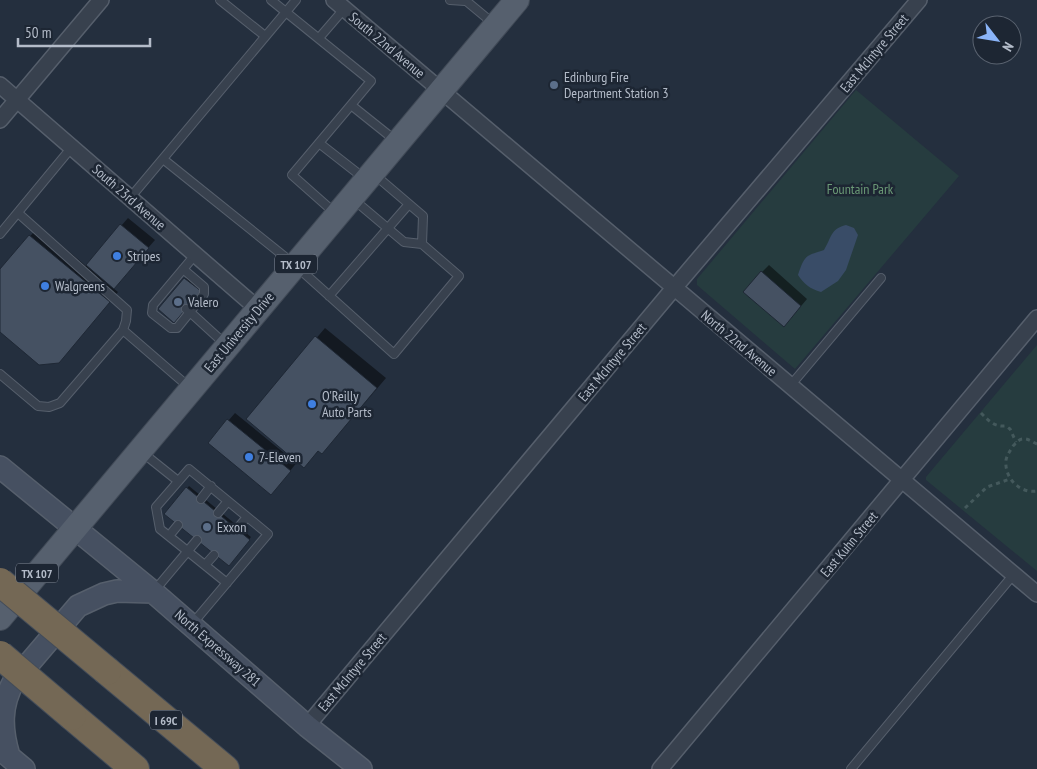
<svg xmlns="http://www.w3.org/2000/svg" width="1037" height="769" viewBox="0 0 1037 769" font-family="'PT Sans Narrow',sans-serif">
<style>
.green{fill:#263c3f}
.water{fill:#394c67}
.shadow{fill:#0007}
.building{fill:#455162;stroke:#1f2835}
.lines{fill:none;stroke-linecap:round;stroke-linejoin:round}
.service-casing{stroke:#565f6c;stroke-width:10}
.minor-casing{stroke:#565f6c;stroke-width:18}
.secondary-casing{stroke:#565f6c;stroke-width:24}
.primary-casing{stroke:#414a57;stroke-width:26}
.motorway-casing{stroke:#434c59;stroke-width:30}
.path{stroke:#44595c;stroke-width:3;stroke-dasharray:4 4;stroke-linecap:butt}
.service{stroke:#38414e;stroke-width:8}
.minor{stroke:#38414e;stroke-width:15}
.secondary{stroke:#465061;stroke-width:21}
.primary{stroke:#56606e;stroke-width:24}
.motorway{stroke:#746855;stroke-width:28}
.motorway-bridge-casing{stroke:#434c59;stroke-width:30;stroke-linecap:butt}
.motorway-bridge{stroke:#746855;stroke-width:28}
.service-dot{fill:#5c6f8a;stroke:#1d2633;stroke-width:2}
.shop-dot{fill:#3f7fe0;stroke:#1d2633;stroke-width:2}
.labels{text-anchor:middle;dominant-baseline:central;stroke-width:5;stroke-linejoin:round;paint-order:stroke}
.shield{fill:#1d2633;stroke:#878f9c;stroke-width:1}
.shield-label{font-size:12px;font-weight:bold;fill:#b4bcc9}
.street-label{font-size:14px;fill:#b4bcc9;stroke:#1d2633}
.poi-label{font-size:14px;fill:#b4bcc9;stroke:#1d2633;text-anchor:start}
.park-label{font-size:14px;fill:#6b9a76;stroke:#1d2633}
</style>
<rect width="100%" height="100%" fill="#242f3e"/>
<path class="green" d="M856,90l103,86 -164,193 -98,-84v-6z
M1037,345v226l-111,-91v-3z"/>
<path class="water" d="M846,225l8,3 4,7 -12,35 -8,11 -17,11c-11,-3 -17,-8 -23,-17 7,-20 7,-19 26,-25 8,-13 6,-21 22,-25z"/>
<path class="shadow" d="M128,218l27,22 -42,48 5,4 -50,60 -68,-22v-59l39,-45 47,40z
M769,265l38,34 -16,19 -29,-46z
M187,277l14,12 -27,32 -14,-12z
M325,328l61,50 -55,65 -9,9 -3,-2 -6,7 -15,4 -20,25 -69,-43 26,-30 54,44 2,-2 -43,-36z
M189,486l62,51 -23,28 -62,-51z"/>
<path class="building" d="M120,224l29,24 -35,41 -28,-24z
M29,235l81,67 -51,61 -20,2 -39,-33v-63z
M761,271l40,35 -17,21 -41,-35z
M184,278l17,13 -27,32 -16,-14z
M315,336l62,52 -55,66 -4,-3 -14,17 -58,-49z
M227,419l64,52 -20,24 -63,-52z
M186,487l64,53 -21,26 -65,-52z"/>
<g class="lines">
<defs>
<path id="service" d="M220,0l45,36
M271,0l100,81 -20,24
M450,0l15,1
M465,0l29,24
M319,38l25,-29
M319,143l46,36
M163,159l132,106 99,89 65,-78 -37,-32 -18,-2 -51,-43
M375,175l48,41 -1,28
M130,198l166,-198
M18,213l109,97 -1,11 -3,9
M336,214l-44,-39 59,-70 45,36
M0,234l72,-87
M195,255l-42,50 -1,8 19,15h6l13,-16 35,32
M183,269l21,18v7l-14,18 -4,-3
M329,296l80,-92
M0,374l38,32 11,1 11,-4 63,-73 67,58
M790,386l91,-108
M143,453l35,28
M201,499l10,-13
M218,513l10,-12
M237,529l10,-12
M169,536l9,-11
M205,565l9,-10
M155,590l42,-50
M193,623l75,-89 -79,-65 -33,38 4,22 67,54
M851,769l163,-195"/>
<path id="minor" d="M334,0l703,594
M0,85l258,224
M0,120l101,-120
M307,726l367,-438 245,-288
M660,769l377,-451"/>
<path id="secondary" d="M0,467l153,125 154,134 54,43
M0,749l24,20
M9,756c-8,-27 -9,-50 5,-75l64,-75 26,-12 13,-3 36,1"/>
<path id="primary" d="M0,618l517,-618"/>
<path id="motorway" d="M107,671l118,98
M72,716l63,53"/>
</defs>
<use href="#service" class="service-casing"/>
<use href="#minor" class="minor-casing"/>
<use href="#secondary" class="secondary-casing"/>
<use href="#primary" class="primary-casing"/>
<use href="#motorway" class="motorway-casing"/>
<path class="path" d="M981,413c8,8 13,14 25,13l4,3 6,13
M1037,444c-5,-2 -9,-6 -15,-5 -4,1 -6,4 -9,7 -3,5 -6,9 -7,14 -2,18 14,34 31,31
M965,508l22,-21 23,-8"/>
<use href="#service" class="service"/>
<use href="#minor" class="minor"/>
<use href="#secondary" class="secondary"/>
<use href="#primary" class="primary"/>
<use href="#motorway" class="motorway"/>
<defs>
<path id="motorway-bridge" d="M0,582l107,89
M0,655l72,61"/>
</defs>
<use href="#motorway-bridge" class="motorway-bridge-casing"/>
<use href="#motorway-bridge" class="motorway-bridge"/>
</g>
<g class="service-dot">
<circle cx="554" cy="85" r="5"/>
<circle cx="178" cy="302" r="5"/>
<circle cx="207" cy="527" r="5"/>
</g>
<g class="shop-dot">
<circle cx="117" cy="256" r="5"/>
<circle cx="45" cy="286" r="5"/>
<circle cx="312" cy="404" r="5"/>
<circle cx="249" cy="457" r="5"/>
</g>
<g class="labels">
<g class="shield">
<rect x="275" y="254.5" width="42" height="19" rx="4"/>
<rect x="16" y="563.5" width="42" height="19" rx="4"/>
<rect x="150" y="710.5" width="32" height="19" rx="4"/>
</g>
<g class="shield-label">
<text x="296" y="264">TX 107</text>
<text x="37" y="573">TX 107</text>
<text x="166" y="720">I 69C</text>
</g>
<g class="street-label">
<text transform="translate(387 45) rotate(40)">South 22nd Avenue</text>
<text transform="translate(874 53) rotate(-50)">East McIntyre Street</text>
<text transform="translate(129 197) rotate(41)">South 23rd Avenue</text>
<text transform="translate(239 332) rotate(-50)">East University Drive</text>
<text transform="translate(739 343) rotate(40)">North 22nd Avenue</text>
<text transform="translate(612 362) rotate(-50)">East McIntyre Street</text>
<text transform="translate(849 544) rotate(-50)">East Kuhn Street</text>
<text transform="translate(218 648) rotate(41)">North Expressway 281</text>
<text transform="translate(352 672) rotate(-50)">East McIntyre Street</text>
</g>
<g class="poi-label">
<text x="564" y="77">Edinburg Fire<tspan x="564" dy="16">Department Station 3</tspan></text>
<text x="127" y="256">Stripes</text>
<text x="55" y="286">Walgreens</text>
<text x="188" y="302">Valero</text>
<text x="322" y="396">O'Reilly<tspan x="322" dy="16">Auto Parts</tspan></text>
<text x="259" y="457">7-Eleven</text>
<text x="217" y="527">Exxon</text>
</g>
<g class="park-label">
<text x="860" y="189">Fountain Park</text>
</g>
</g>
<g transform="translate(997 40) rotate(121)"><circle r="24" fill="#1d2633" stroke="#59626f"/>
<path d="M0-4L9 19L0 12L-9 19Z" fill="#8ab4f8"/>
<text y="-8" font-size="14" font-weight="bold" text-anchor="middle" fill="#b4bcc9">N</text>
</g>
<path d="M18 38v8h132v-8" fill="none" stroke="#b4bcc9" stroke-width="2.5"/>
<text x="25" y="38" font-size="15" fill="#b4bcc9" stroke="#1d2633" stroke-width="4" paint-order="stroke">50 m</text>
</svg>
